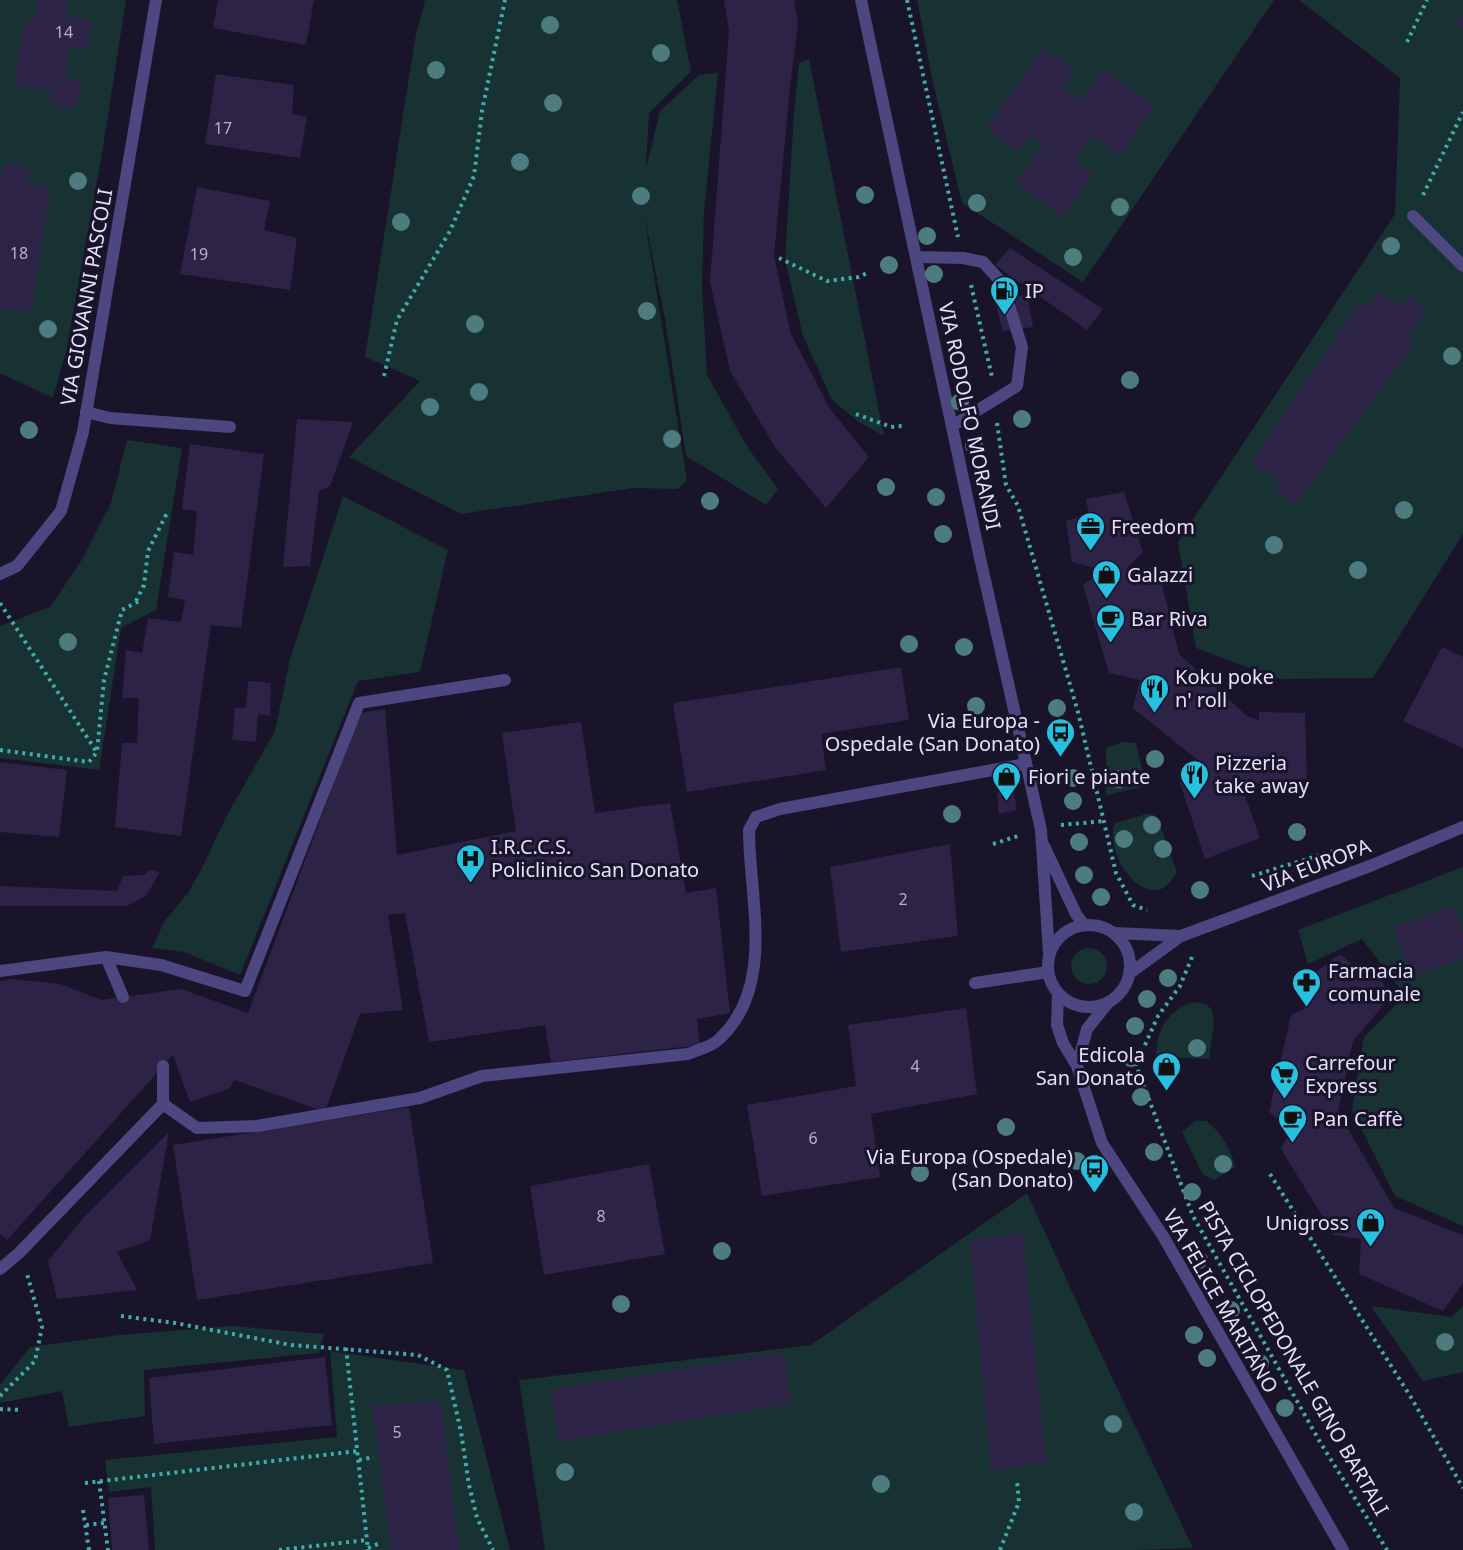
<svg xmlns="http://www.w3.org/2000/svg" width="1463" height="1550" viewBox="0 0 1463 1550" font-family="'Noto Sans',sans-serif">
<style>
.green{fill:#183132}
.building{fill:#2d2347}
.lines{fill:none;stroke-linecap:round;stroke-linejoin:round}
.path{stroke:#42acad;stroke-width:4;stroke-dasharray:3 4.5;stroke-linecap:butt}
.service{stroke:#4c4681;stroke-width:12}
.pedestrian{stroke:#4c4681;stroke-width:12}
.minor{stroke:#4c4681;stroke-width:12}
.tertiary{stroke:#4c4681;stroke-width:12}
.tree{fill:#4c7c7d}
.labels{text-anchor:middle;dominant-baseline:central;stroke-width:6;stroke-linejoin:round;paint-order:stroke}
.number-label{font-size:16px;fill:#b7b1ce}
.poi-label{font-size:20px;fill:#e5e0fb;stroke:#191429;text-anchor:start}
.street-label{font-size:20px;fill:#e5e0fb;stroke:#191429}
</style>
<rect width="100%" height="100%" fill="#191429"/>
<path class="green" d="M0,0h126l-25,160 -35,192 -13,46 -53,-25z
M425,0h252l14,71 -42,42 -3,56 14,-58 39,-36 19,-2 -14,139 -2,75 5,88 41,73 30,41 -12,16 -80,-49 -21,-137 -21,-105 43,267 -10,8 -44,-1 -172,26 -112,-57 71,-76 -55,-24 50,-318z
M917,0h357l-191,282 -121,-79 -29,-120z
M1299,0h164v534l-90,144 -94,1 -83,-31 -18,-106 217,-328 5,-136z
M809,59l75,377 -25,-14 -27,-22 -29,-64 -18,-76 9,-148 5,-49z
M127,440l55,8 -26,162 -35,18 -22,142 -99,-12v-132l50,-19 31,-46 30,-58z
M343,496l105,54 -28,122 -62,9 -118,294 -56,-23 -32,-4 12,-26 24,-29 14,-25 24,-51 49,-86 15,-72z
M1124,742l12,1 7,30 -1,14 -36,8v-47z
M1150,813l7,4 20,55c-4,6 -9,15 -16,17 -30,9 -56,-44 -46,-66z
M1463,867v359l-68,-30 -43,-86 12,-73 41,-42 -43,-56 -54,25 -10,-34z
M1071 966a18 18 0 1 1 36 0a18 18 0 1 1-36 0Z
M1193,1002l12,2 7,5 2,15 -5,35 -53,-2c1,-28 10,-45 37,-55z
M1195,1121h11c14,10 26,29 29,46l-21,13 -11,-5 -21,-43z
M1027,1193l64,140 102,215 -55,2h-593l-26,-170 292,-35z
M1371,1306l80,11 12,-11v66l-40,9z
M232,1326l92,8 -5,19 -175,17 1,46 -76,11 -7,-36 -62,12v-18l30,-38 89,-12z
M330,1351l134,19 46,180h-355l-4,-63 -42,5 -4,-32 232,-23z"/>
<path class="building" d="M37,0h31l-3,16 27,5 -4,28 -18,-3 -5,32 16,2 -5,29 -26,-5 2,-13 -38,-6 11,-64 8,1z
M218,0h96l-8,45 -93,-17z
M724,0h70l4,23 -8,64 -16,169 17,78 39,75 39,48 -43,51 -51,-61 -45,-76 -20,-89 19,-251z
M1463,15v15l-8,-6z
M1043,48l32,23 -12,17 17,12 23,-31 52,37 -35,49 -28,-19 -18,25 20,13 -31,43 -47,-34 28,-38 -13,-10 -13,17 -32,-24z
M216,74l78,11 -2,29 15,3 -7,41 -95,-14z
M4,163l26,5 -2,15 23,5 -20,124 -31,-3v-121z
M197,187l73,14 -6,29 33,8 -7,52 -110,-16z
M1010,248l93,61 -16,21 -92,-65z
M1378,291l18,14 16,-8 15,16 -20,23 7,9 -119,160 -21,-15 9,-8 -32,-20 109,-159 9,4z
M1027,294l6,33 -30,4 -8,-29z
M297,419l56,3 -23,64 -11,5 -9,75 -27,1z
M190,444l74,10 -23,174 -30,-3 -30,211 -66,-9 7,-84h15l2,-45h-17l4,-48 16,3 6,-35 33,4 4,-22 -17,-3 6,-45 19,3 4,-44 -15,-2z
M1124,492l19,61 -16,14 31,1 21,86 68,62 12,4v-8l46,1 2,66 -58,5 -7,3 18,51 -55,21 -25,-76 11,-15 9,-6 -67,-54 7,-28 -31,-7 -26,-88 20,-15 -31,-8 -6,-41 23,-7 -3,-15z
M1442,647l21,10v91l-60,-27z
M901,667l8,53 -88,14 5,36 -139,22 -14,-89z
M248,681l23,2 -1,33 -12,-2 -2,28 -24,-2 3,-32h11z
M385,709l12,146 119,-24 -14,-98 79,-11 14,91 75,-10 16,90 30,-5 14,125 -33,6 3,26 -149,17 -6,-37 -116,17 -24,-129 -17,2 15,95 -43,4 -35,98 -90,-32 -7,9 -38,13 -17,-47 -166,185 -7,-6v-253l13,-2 47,5 41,16 80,-11 67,24 112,-300z
M0,762l67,8 -8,67 -59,-5z
M1013,788l4,22 -18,4 -2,-21z
M950,844l8,92 -117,16 -11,-85z
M149,870l11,2 -14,24 -19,10h-127v-20l117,5 6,-15 21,-1z
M1453,906l10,28v24l-52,19 -18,-50z
M1340,954l21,18 9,-9 21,33 -38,45 -15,71 56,96 69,27v48l-20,28 -84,-37 2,-35 -27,-4 -53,-86 10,-20 -22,-17 22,-97 13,-6 -3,-26z
M966,1008l11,86 -106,20 9,63 -118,19 -15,-91 109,-19 -8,-61z
M409,1107l24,156 -236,37 -24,-155z
M169,1132l-19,108 -33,12 20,38 -80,9 -9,-38 36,-44z
M649,1164l16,90 -121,21 -14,-89z
M1023,1233l23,228 -55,11 -21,-232z
M784,1352l7,52 -232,37 -8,-51z
M325,1357l7,68 -178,19 -5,-66z
M441,1401l18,149h-68l-19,-145z
M144,1495l5,55h-37l-4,-52z"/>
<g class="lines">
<path class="path" d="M907,0l51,237
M1407,42l20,-42
M1423,195l40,-83
M779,258l48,23 32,-4 10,-5
M971,285l21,92
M384,376l13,-56 53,-89 24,-55 8,-65 23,-111
M856,414l35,13 11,-1
M997,423l9,62 12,21 60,206 38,161 17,32 14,5
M136,601l8,-16 4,-34 19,-38
M0,603l96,148
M0,750l89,12 8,-10 7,-72 18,-70 17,-9
M1061,825l44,-4
M993,844l25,-8
M1252,876l114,-35
M1192,957l-12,29 -22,30 -22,49 57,151 127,226 67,108
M1270,1174l142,225 51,89
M121,1316l54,7 116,22 127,10 29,15 14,62 8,53 8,33 16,32
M346,1348l22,202
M0,1396l35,-35 7,-34 -15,-53
M0,1409l21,1
M359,1460l15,-3
M99,1481l9,69
M85,1483l273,-32
M83,1510l6,40
M86,1525l18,-2
M368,1548l12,-5
M279,1550l88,-10
M1000,1550l19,-48 -2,-21"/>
<path class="service" d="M916,257l47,1 20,4 19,21 20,64 -5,39 -65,40
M86,412l24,6 120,9
M106,957l17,40
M0,971l106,-14 55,8 84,26 114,-288 146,-23
M163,1066v38
M0,1269l19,-16 144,-149 34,24 60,-2 163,-28 62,-22 206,-22c9,-4 22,-7 29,-13 60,-52 32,-143 32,-211l7,-13 24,-8 245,-45"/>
<path class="pedestrian" d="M975,983l73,-11"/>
<path class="minor" d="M1413,216l50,50
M0,574l17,-8 44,-55 22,-79 73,-432
M1114,933l67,3
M1130,973l51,-37 189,-70 93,-39"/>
<path class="tertiary" d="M861,0l119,558 61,272 8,123
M1044,846l32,68 8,11
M1048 966a41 41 0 1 1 82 0a41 41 0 1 1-82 0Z
M1058,994l-1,31 6,18 14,23 25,77 61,93 180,314
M1077,1066l10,-37 20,-25"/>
</g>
<g class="tree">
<circle cx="550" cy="25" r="9"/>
<circle cx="661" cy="53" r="9"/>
<circle cx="436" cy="70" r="9"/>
<circle cx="553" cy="103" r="9"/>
<circle cx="520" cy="162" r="9"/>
<circle cx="78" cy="181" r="9"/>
<circle cx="865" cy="195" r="9"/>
<circle cx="641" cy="196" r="9"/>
<circle cx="977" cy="203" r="9"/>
<circle cx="1120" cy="207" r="9"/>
<circle cx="401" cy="222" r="9"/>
<circle cx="927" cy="236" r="9"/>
<circle cx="1391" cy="246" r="9"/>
<circle cx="1073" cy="257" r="9"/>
<circle cx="889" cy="265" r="9"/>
<circle cx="934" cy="274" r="9"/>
<circle cx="647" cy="311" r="9"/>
<circle cx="475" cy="324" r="9"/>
<circle cx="48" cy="329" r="9"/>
<circle cx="1452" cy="356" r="9"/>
<circle cx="1130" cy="380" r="9"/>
<circle cx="479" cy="392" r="9"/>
<circle cx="960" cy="402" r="9"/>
<circle cx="430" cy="407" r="9"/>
<circle cx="1022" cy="419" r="9"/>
<circle cx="29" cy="430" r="9"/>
<circle cx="672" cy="439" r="9"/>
<circle cx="974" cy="446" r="9"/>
<circle cx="886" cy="487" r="9"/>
<circle cx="936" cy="497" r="9"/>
<circle cx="710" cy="501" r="9"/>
<circle cx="990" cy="507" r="9"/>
<circle cx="1404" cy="510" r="9"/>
<circle cx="943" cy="534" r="9"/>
<circle cx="1274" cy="545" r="9"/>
<circle cx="1358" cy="570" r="9"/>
<circle cx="68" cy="642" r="9"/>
<circle cx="909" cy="644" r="9"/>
<circle cx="964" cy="647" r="9"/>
<circle cx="976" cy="706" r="9"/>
<circle cx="1057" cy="708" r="9"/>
<circle cx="1155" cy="759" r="9"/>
<circle cx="1073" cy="778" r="9"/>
<circle cx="1119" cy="779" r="9"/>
<circle cx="1073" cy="801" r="9"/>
<circle cx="952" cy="814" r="9"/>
<circle cx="1152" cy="825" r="9"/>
<circle cx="1297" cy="832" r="9"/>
<circle cx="1124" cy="839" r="9"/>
<circle cx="1079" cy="842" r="9"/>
<circle cx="1163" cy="849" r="9"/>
<circle cx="1084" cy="875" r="9"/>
<circle cx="1200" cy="890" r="9"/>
<circle cx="1101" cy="897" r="9"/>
<circle cx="1168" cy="978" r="9"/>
<circle cx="1147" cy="999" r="9"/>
<circle cx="1135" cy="1026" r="9"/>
<circle cx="1197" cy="1048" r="9"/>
<circle cx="1131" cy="1058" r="9"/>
<circle cx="1141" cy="1097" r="9"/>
<circle cx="1006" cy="1127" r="9"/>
<circle cx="1154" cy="1152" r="9"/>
<circle cx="1077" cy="1161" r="9"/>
<circle cx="1223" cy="1164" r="9"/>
<circle cx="920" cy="1173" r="9"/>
<circle cx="1192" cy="1192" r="9"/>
<circle cx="722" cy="1251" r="9"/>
<circle cx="1199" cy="1260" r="9"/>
<circle cx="621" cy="1304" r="9"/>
<circle cx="1231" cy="1310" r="9"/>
<circle cx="1194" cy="1335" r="9"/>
<circle cx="1445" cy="1342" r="9"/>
<circle cx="1207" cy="1358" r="9"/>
<circle cx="1260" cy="1363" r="9"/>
<circle cx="1285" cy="1408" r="9"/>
<circle cx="1113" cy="1424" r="9"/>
<circle cx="565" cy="1472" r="9"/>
<circle cx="881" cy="1484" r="9"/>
<circle cx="1134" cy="1512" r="9"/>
</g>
<defs>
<symbol id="fuel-pin" viewBox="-11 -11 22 30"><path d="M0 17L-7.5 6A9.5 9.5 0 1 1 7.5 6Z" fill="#26c1e1" stroke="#191429"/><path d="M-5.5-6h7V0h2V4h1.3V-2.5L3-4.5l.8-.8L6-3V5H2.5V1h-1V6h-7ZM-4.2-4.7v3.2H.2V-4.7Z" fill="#111"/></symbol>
<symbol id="office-pin" viewBox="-11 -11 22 30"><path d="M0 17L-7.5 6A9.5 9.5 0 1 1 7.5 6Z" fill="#26c1e1" stroke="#191429"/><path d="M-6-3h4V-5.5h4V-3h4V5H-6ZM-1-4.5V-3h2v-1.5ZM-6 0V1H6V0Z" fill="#111"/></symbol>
<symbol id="shop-pin" viewBox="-11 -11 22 30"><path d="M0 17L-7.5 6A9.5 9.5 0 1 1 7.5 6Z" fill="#26c1e1" stroke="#191429"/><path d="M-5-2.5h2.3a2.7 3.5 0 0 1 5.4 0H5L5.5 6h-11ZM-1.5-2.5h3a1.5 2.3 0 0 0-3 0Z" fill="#111"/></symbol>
<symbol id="cafe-pin" viewBox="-11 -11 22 30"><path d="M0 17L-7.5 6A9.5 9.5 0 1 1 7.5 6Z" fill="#26c1e1" stroke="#191429"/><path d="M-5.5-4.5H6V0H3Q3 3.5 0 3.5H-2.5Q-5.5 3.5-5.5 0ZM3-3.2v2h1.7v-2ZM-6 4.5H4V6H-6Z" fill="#111"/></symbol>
<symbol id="restaurant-pin" viewBox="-11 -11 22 30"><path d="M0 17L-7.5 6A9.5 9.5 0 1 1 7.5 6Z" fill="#26c1e1" stroke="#191429"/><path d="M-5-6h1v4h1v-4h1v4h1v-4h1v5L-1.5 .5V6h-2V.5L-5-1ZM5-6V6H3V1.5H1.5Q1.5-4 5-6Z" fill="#111"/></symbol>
<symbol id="bus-pin" viewBox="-11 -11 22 30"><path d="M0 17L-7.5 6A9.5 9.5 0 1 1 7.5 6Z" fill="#26c1e1" stroke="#191429"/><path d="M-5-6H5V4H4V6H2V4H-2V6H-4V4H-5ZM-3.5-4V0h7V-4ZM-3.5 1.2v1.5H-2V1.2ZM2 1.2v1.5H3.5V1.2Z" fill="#111"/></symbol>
<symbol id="hospital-pin" viewBox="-11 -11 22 30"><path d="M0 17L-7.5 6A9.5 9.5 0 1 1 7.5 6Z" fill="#26c1e1" stroke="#191429"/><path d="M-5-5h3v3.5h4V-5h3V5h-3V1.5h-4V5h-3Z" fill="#111"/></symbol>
<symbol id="pharmacy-pin" viewBox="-11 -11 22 30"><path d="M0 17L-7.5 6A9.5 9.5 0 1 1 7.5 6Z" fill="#26c1e1" stroke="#191429"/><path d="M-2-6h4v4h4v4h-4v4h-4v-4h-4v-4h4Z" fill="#111"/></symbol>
<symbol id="supermarket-pin" viewBox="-11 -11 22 30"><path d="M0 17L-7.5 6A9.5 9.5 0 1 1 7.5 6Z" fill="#26c1e1" stroke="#191429"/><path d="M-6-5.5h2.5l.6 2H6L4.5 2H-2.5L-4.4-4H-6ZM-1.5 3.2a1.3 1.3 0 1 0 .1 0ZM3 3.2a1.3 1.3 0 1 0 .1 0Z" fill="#111"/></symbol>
</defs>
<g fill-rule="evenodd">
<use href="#fuel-pin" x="988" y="274" width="33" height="45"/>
<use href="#office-pin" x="1074" y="510" width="33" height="45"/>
<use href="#shop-pin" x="1090" y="558" width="33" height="45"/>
<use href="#cafe-pin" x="1094" y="602" width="33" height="45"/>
<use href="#restaurant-pin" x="1138" y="672" width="33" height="45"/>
<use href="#bus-pin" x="1044" y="716" width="33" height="45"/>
<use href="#restaurant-pin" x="1178" y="758" width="33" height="45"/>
<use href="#shop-pin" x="990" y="760" width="33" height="45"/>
<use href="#hospital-pin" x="454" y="842" width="33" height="45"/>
<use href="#pharmacy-pin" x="1290" y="966" width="33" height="45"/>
<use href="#shop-pin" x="1150" y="1050" width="33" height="45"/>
<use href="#supermarket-pin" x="1268" y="1058" width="33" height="45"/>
<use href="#cafe-pin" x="1276" y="1102" width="33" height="45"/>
<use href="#bus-pin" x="1078" y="1152" width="33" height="45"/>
<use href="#shop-pin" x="1354" y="1206" width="33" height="45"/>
</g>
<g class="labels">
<g class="number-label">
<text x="64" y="32">14</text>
<text x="223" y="128">17</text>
<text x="19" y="253">18</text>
<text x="199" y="254">19</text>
<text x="903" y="899">2</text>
<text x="915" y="1066">4</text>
<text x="813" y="1138">6</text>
<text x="601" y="1216">8</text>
<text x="397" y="1432">5</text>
</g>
<g class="poi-label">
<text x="1025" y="290">IP</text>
<text x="1111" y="526">Freedom</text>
<text x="1127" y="574">Galazzi</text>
<text x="1131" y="618">Bar Riva</text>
<text x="1175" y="676">Koku poke<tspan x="1175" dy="23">n' roll</tspan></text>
<text x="1040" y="720" text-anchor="end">Via Europa -<tspan x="1040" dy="23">Ospedale (San Donato)</tspan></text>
<text x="1215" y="762">Pizzeria<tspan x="1215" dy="23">take away</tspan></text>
<text x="1028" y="776">Fiori e piante</text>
<text x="491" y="846">I.R.C.C.S.<tspan x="491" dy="23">Policlinico San Donato</tspan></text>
<text x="1328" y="970">Farmacia<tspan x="1328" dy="23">comunale</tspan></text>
<text x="1145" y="1054" text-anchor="end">Edicola<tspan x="1145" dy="23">San Donato</tspan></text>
<text x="1305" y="1062">Carrefour<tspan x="1305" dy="23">Express</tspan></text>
<text x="1313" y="1118">Pan Caffè</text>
<text x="1073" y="1156" text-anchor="end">Via Europa (Ospedale)<tspan x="1073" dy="23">(San Donato)</tspan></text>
<text x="1349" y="1222" text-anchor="end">Unigross</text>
</g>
<g class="street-label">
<text transform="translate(86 297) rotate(-80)">VIA GIOVANNI PASCOLI</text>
<text transform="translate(970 416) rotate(78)">VIA RODOLFO MORANDI</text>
<text transform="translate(1316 865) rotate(-21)">VIA EUROPA</text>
<text transform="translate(1221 1301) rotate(60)">VIA FELICE MARITANO</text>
<text transform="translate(1294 1358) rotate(60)">PISTA CICLOPEDONALE GINO BARTALI</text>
</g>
</g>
</svg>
